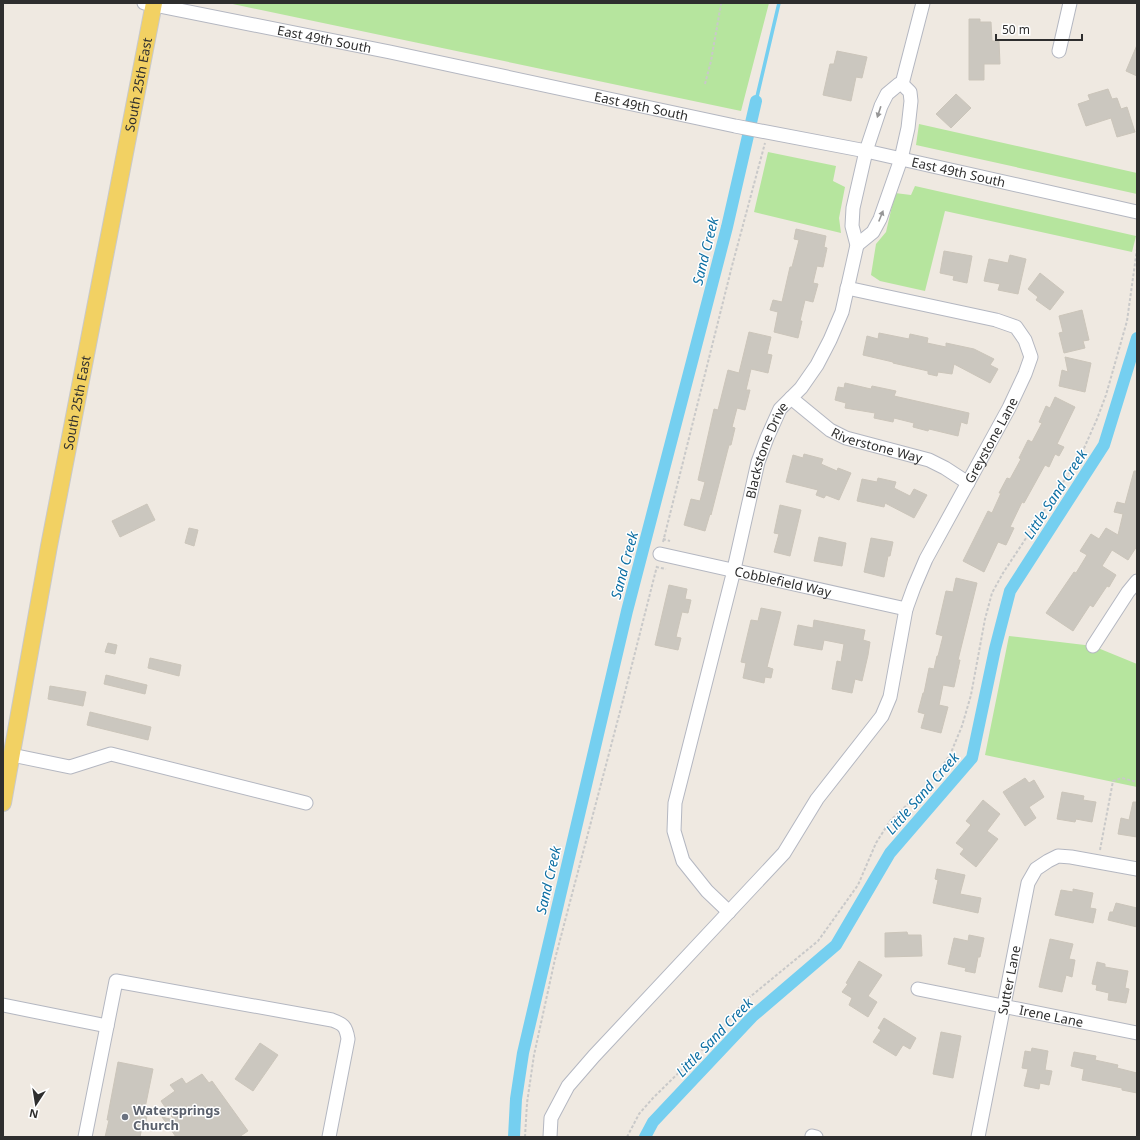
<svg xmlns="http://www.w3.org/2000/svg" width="1140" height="1140" viewBox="0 0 1140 1140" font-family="'Noto Sans',sans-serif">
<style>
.green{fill:#b6e59e}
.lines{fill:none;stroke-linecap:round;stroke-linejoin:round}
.stream{stroke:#75cff0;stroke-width:3.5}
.canal{stroke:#75cff0;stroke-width:12}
.building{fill:#cbc7bf;stroke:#cbc5ba}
.minor-casing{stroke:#b4b7c1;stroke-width:15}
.major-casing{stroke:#c9c9c9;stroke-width:18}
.path{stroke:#c9c9c9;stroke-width:2;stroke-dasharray:3 2;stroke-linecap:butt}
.minor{stroke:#fff;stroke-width:13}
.major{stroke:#f2d163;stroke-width:16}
.oneway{fill:#969696}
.worship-dot{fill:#6b7280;stroke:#fff;stroke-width:1.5}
.labels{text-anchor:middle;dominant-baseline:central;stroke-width:3;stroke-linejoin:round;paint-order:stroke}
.street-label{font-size:13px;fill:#2e2e2e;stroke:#fff}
.worship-label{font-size:13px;font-weight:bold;fill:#5b616d;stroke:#fff;text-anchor:start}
.water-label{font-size:14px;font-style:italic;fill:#0d6fa3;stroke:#fff}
</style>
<rect width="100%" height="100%" fill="#efe9e1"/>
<path class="green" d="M228,3h541l-28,108z
M919,124l218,49v21l-221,-49z
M768,152l68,14 -3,15 12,6 -6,31 2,15 -87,-21z
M915,186l221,50 -4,16 -187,-41 -20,80 -45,-10 -9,-6 5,-31 10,-12 9,-39 16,2z
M1009,636l84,10 44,18v123l-152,-32z"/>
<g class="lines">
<path class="stream" d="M756,101l23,-98"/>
<path class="canal" d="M514,1137l2,-38 7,-46 104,-442 100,-384 29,-126
M645,1137l8,-15 100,-106 83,-71 54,-92 82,-95 23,-109 15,-58 94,-146 33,-107"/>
</g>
<path class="building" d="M969,19h11v3h11l1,19h7l1,23h-16v16h-15z
M1137,45v31l-11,-5z
M837,51l30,6 -5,21 -6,-1 -5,24 -28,-6 7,-31h4z
M1108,89l4,10 5,-1 4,11 6,-2 8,25 -18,5 -6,-19 -25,8 -8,-22 12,-4 -2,-5z
M956,94l15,14 -20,20 -15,-14z
M796,229l30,7 -2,11 3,1 -4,19 -6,-1 -4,17 5,1 -5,18 -8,-2 -5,21h2l-4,17 -24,-6 4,-20 -8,-2 3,-10 9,2 8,-35h2l7,-27 -5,-1z
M944,251l28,5 -5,27 -14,-3 1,-4 -14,-3z
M1010,255l16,4 -8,35 -20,-4 2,-6 -16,-3 5,-22 19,4z
M1040,273l24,19 -14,18 -14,-10 2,-3 -10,-8z
M1082,310l7,30 -6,1 2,7 -21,5 -5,-20 4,-1 -4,-16z
M749,332l22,5 -4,17 5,1 -4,18 -17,-4 -5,21h4l-5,20 -8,-2 -5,19 3,1 -4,17h-2l-18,70 -1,-1 -5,17 -21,-6 7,-26 9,2 5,-19 -7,-2 16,-71 4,1 10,-40 11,3z
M879,333l30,6 1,-5 18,4 -1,5 19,4v-4l28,6 20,10 -4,6 8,4 -8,14 -36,-19 -2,10 -14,-2 -1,4 -9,-2v-3l-35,-8v-1l-30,-7 4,-19 11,3z
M1065,357l26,6 -6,29 -26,-6 3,-16 6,2z
M845,383l26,6 1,-3 24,5 -2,5 75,17 -2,11 -6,-2 -3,14 -29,-7 -1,2 -15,-4 1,-4 -20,-5 -1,4 -19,-4 1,-5 -30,-5 1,-5 -11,-3 3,-13 6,1z
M1055,397l20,10 -18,37 7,3 -5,9 -4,-2 -6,13 -4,-2 -21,38 -2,-1 -12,25 4,1 -8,17 -8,-3 -14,30 -21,-11 25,-50 4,2 9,-20h-2l8,-15 3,1 11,-20 -2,-1 9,-18 4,2 10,-19 -3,-1 7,-16 4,2z
M804,454l19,5 -2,5 16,7 1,-3 13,5 -12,27 -13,-5 -2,3 -8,-3 2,-5 -32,-8 7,-27 10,3z
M1134,471h3v75l-9,14 -16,-10 -10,16 14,9 -7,12 -2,-1 -14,21 -3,-2 -17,26 -27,-18 28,-41 2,1 11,-18 -7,-4 11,-17 8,5 7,-11 12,7 5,-21 -9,-2 3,-10 8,2z
M878,478l18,4 -2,6 16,8 4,-7 13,6 -13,23 -29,-15 -1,4 -27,-6 5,-22 15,3z
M147,504l8,16 -35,17 -8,-16z
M780,505l21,5 -11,46 -16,-4 5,-18 -5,-1z
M189,528l9,2 -4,16 -9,-3z
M819,537l27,6 -4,23 -28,-5z
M871,538l22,4 -3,14h-2l-4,21 -20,-5z
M956,578l21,5 -19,77h2l-6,27 -11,-2 -4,20 9,2 -7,26 -20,-5 4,-14 -7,-2 5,-19h1l5,-25 5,1 3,-13h1l5,-20 -7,-2 10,-43 7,1z
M669,585l18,4 -2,10 6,1 -3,13 -6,-1 -6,25 5,1 -3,12 -23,-5z
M761,608l20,4 -14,55 6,2 -2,9 -6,-1 -1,6 -21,-5 3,-15 -5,-1 10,-42 7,1z
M814,620l51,10 -2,10 7,2 -2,13 -6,26 -7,-2 -3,14 -20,-4 5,-28 4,1 3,-18 -20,-4 -2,10 -28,-5 4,-20 15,3z
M108,643l9,2 -2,9 -10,-2z
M150,658l31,7 -2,11 -31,-8z
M106,675l41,10 -2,9 -41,-10z
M50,686l36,6 -3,14 -35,-7z
M90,712l61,15 -3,13 -61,-15z
M1025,778l4,5 5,-3 10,17 -15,10 7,11 -11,8 -22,-34z
M1062,792l22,4 -1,4 13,2 -4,20 -16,-3 -1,3 -18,-3z
M983,800l17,14 -13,17 11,8 -22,28 -16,-13 4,-5 -8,-6 15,-18 -5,-4z
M1133,802h4v35l-19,-3 3,-16 8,2z
M937,869l28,6 -5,19 21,4 -3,15 -45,-10 5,-23 -3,-1z
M1073,889l20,4 -3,15 6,1 -3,14 -38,-8 6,-25 12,2z
M1116,903l21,5v19l-29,-7 2,-8h3z
M907,932l1,3h13l1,21 -37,1v-24z
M969,935l15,3 -4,19h-2l-3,16 -10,-2 1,-3 -18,-4 6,-26 14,3z
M1050,939l23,5 -4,15 6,1 -3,17 -6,-2 -4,17 -23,-5z
M859,961l23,14 -14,21 9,6 -9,15 -19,-12 3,-7 -10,-6 6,-8 -2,-1z
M1097,962l8,2v3l23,4 -3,17 4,1 -3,14 -18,-3 1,-7 -13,-3 1,-5 -5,-1z
M884,1018l32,20 -6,11 -7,-4 -7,11 -23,-14 8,-12 -3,-2z
M941,1032l20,4 -8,42 -20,-4z
M260,1043l18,12 -25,36 -18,-12z
M1032,1048l16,3 -3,19 7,1 -3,14 -9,-2 -1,6 -15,-3 4,-17 -6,-1 3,-17 6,1z
M1074,1052l22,4 -1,4 23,5 -1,3 20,5v20l-15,-3v-2l-40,-8 2,-11 -13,-3z
M118,1062l35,7 -9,44 4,-3 -3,17h-3l-2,10h-35l4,-17h-2z
M202,1074l7,9 3,-2 36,50 -9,6h-63l-14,-20 12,3 -13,-19 14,-10 -5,-6 12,-7 4,6z"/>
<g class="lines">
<defs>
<g id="minor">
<path id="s1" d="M144,3l246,49 345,74 131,25 271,61"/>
<path d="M1059,51l11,-48"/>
<path d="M902,84l21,-81"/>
<path d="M857,245l16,-13 7,-13 21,-60 7,-31 3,-27 -1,-9 -8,-8"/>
<path id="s2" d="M791,398l39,32 16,8 83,22 16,8 23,15"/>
<path id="s3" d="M660,554l246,55"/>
<path d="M1093,646l35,-54 9,-11"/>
<path d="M12,755l58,12 41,-13 195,49"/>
<path id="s4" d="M729,912l-22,-21 -24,-30 -9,-30 1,-28 57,-225 26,-116 9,-24 13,-29 21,-21 16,-23 13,-25 12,-28 15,-67 -5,-19 1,-18 13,-57 15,-45 6,-12 12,-10h3"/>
<path id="s5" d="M918,989l219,44"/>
<path d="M3,1005l104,21"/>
<path d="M812,1136l4,1"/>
<path d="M85,1137l31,-156 216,39c11,4 14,6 16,19l-19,98"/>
<path id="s6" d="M550,1137l1,-19 17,-32 26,-30 190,-203 33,-54 65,-83 8,-19 16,-88 8,-22 12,-28 83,-151 16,-34 6,-17 -6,-17 -9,-13 -20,-7 -149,-32"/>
<path id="s7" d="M978,1137l50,-254 8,-14 12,-8 10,-5 13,1 66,12"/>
</g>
<g id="major">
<path id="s8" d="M3,803l46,-257 105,-543"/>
</g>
</defs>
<use href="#minor" class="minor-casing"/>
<use href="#major" class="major-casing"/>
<path class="path" d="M705,84l6,-23 10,-57
M663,539l7,2
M663,542l69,-276 33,-123
M656,567l10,2
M1100,850l13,-69 9,-3 15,4
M525,1137l2,-34 7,-48 21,-96 67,-255 35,-138
M627,1137l12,-23 14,-16 62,-61 30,-36 73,-60 40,-56 18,-42 14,-22 41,-39 19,-27 12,-29 9,-31 14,-76 7,-26 11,-20 78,-118 16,-36 9,-24 21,-74 10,-72"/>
<use href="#minor" class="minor"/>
<use href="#major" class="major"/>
</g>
<defs><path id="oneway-solid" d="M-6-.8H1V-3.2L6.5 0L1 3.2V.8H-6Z"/></defs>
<g class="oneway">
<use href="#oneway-solid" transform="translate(879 112) rotate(108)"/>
<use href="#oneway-solid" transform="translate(881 216) rotate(-68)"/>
</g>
<circle class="worship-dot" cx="125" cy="1117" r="4"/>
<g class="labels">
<g class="street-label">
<text stroke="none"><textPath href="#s1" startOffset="184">East 49th South</textPath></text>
<text stroke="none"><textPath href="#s8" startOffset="731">South 25th East</textPath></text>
<text stroke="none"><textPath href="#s1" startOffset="508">East 49th South</textPath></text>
<text stroke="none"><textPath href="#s1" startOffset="832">East 49th South</textPath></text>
<text stroke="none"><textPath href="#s8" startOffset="407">South 25th East</textPath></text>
<text stroke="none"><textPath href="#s6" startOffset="841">Greystone Lane</textPath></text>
<text stroke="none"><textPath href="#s2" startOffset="100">Riverstone Way</textPath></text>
<text stroke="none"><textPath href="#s4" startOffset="493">Blackstone Drive</textPath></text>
<text stroke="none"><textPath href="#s3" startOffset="126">Cobblefield Way</textPath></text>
<text stroke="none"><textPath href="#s7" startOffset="160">Sutter Lane</textPath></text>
<text stroke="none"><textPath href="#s5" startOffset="136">Irene Lane</textPath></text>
</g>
<g class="worship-label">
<text x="133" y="1110">Watersprings<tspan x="133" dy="15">Church</tspan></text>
</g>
<g class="water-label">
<text transform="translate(705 251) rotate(-76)">Sand Creek</text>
<text transform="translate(1055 494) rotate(-57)">Little Sand Creek</text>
<text transform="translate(624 565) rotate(-75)">Sand Creek</text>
<text transform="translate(922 793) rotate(-49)">Little Sand Creek</text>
<text transform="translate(548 880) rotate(-77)">Sand Creek</text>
<text transform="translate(714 1037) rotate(-46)">Little Sand Creek</text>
</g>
</g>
<rect width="1140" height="1140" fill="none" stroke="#2e2e2e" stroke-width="8"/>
<g transform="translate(36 1104) rotate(192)" stroke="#ffffff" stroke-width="3" paint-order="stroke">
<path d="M0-3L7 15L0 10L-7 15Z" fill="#2e2e2e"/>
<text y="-6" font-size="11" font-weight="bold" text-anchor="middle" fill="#2e2e2e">N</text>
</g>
<path d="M996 34v6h86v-6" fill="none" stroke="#2e2e2e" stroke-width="2"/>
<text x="1002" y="34" font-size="12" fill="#2e2e2e" stroke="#ffffff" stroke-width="3" paint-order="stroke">50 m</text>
</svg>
